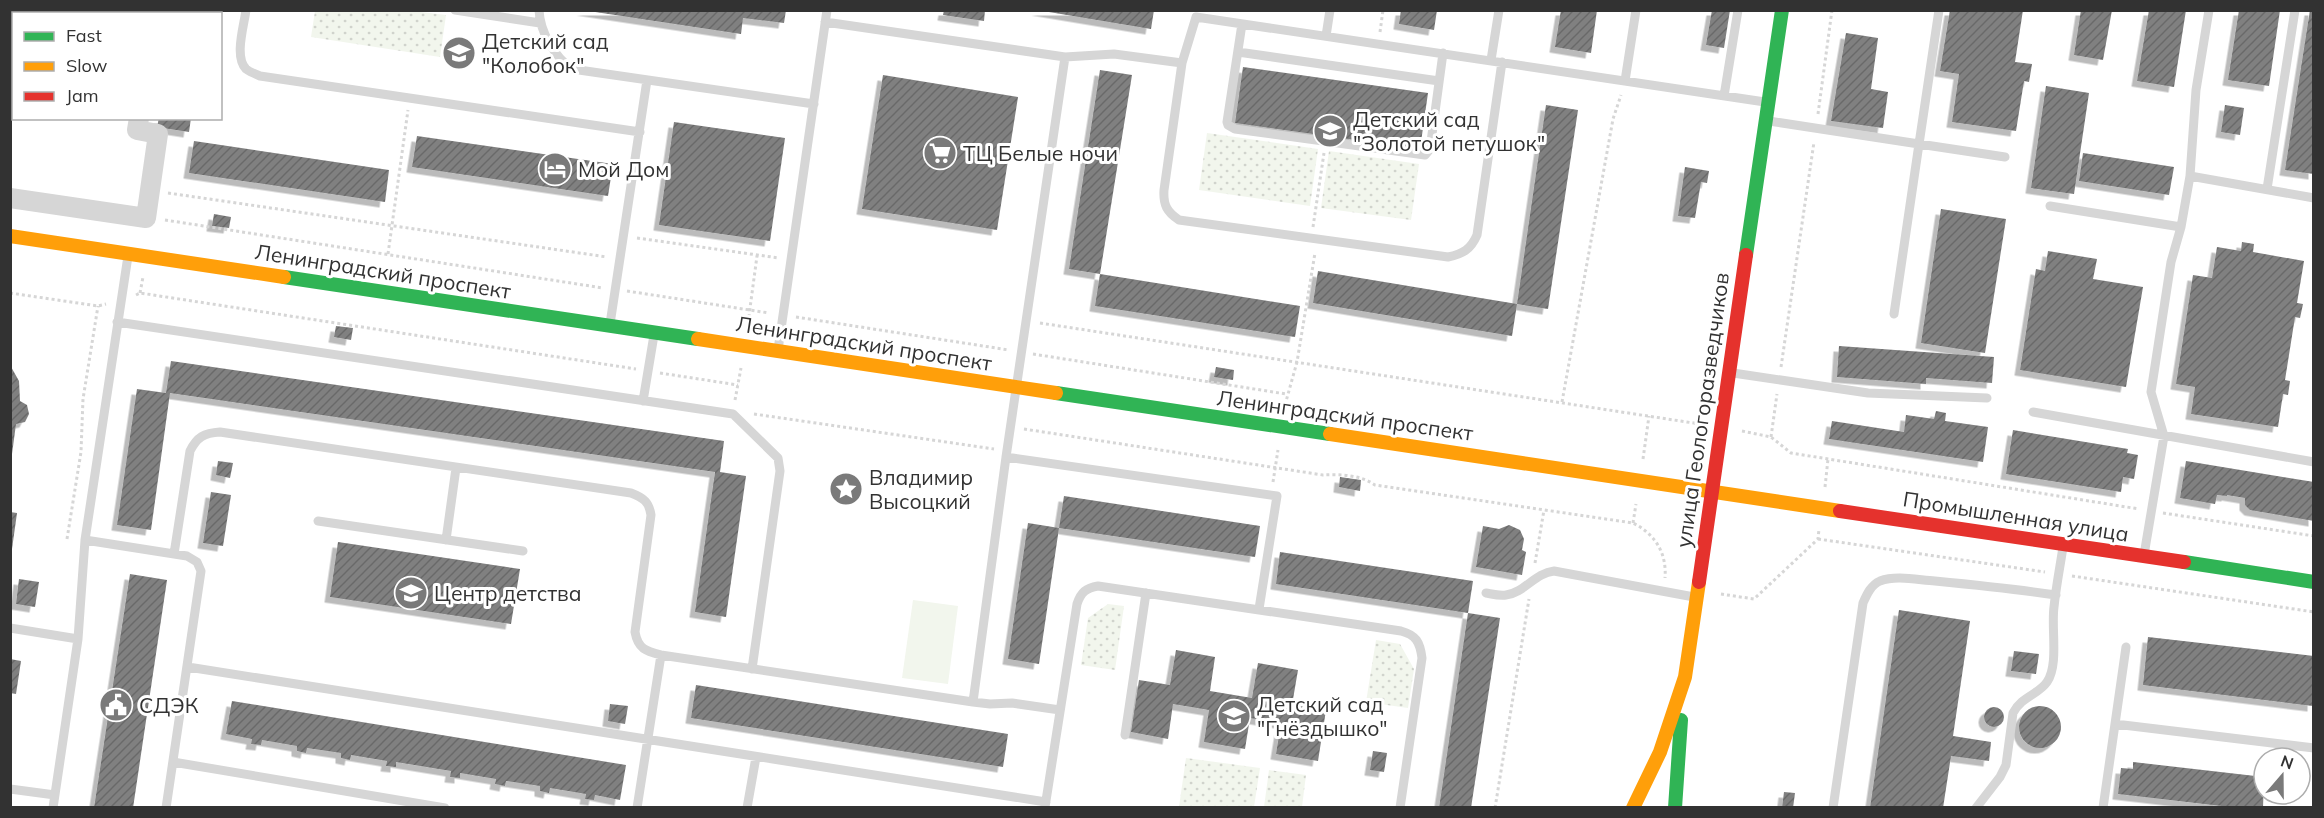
<svg xmlns="http://www.w3.org/2000/svg" width="2324" height="818" viewBox="0 0 2324 818" font-family="Mulish,sans-serif">
<style>
.green{fill:#f2f6ed}
.park{fill:url(#park-dots)}
.building{fill:url(#building-hatch);filter:url(#shadow)}
.lines{fill:none;stroke-linecap:round;stroke-linejoin:round}
.path{stroke:#d6d6d6;stroke-width:3;stroke-dasharray:3 3;stroke-linecap:butt}
.lane{stroke:#d6d6d6;stroke-width:9}
.street{stroke:#d6d6d6;stroke-width:20}
.fast{stroke:#30b455;stroke-width:14}
.slow{stroke:#ff9f0a;stroke-width:14}
.jam{stroke:#e5322d;stroke-width:14}
.labels{text-anchor:middle;dominant-baseline:central;stroke-width:6;stroke-linejoin:round;paint-order:stroke}
.poi-label{font-size:21px;fill:#323232;stroke:#fff;text-anchor:start}
.street-label{font-size:21px;fill:#323232;stroke:#fff}
</style>
<defs>
<pattern id="park-dots" width="8" height="8" patternUnits="userSpaceOnUse" patternTransform="scale(1.5)"><rect width="8" height="8" fill="#f2f6ed"/><path d="M2 2h.1M6 6h.1" fill="none" stroke="#d0d3cc" stroke-width="1.8" stroke-linecap="round"/></pattern>
<pattern id="building-hatch" width="6" height="6" patternUnits="userSpaceOnUse" patternTransform="scale(1.5)"><rect width="6" height="6" fill="#808080"/><path d="M-1 1l2-2M0 6l6-6M5 7l2-2" fill="none" stroke="#696969"/></pattern>
<filter id="shadow"><feDropShadow dx="-5.5" dy="5.5" stdDeviation="0" flood-color="#0004"/></filter>
</defs>
<rect width="100%" height="100%" fill="#fff"/>
<path class="green" d="M913,600l45,6 -10,78 -46,-6z"/>
<path class="park" d="M315,11h98l33,4 -6,42 -129,-20z
M1207,133l111,16 -8,57 -111,-16z
M1329,151l90,13 -8,56 -90,-12z
M1108,604l16,2 -9,64 -34,-5 7,-47z
M1376,640l24,4 14,25 -6,39 -42,-6z
M1186,758l74,10 -6,39h-75z
M1269,770l37,5 -4,32h-38z"/>
<path class="building" d="M176,10h32v4h-33z
M582,10h204l-2,13 -41,-5 -2,16z
M944,10h41l-1,11 -41,-6z
M1037,10h117l-3,19z
M1401,10h36l-3,20 -35,-6z
M1561,10h36l-6,43 -36,-6z
M1712,10h18l-6,38 -18,-3z
M1950,10h73l-8,52 17,2 -3,18 -5,-1 -8,50 -64,-9 7,-48 -19,-3z
M2081,10h31l-9,50 -29,-5z
M2149,10h37l-12,77 -37,-6z
M2239,10h41l-11,76 -41,-6z
M2310,10h4v164l-29,-4z
M1846,33l32,5 -7,51 17,3 -5,36 -52,-7z
M1243,67l185,26 -8,56 -185,-26z
M1100,70l32,5 -32,199 200,32 -5,31 -200,-31 5,-32 -31,-5z
M883,75l135,22 -21,133 -135,-21z
M2046,86l43,7 -15,101 -43,-6z
M1546,105l32,5 -30,199 -31,-5z
M2225,105l19,3 -4,27 -19,-3z
M159,118h32l-2,14 -32,-5z
M674,122l111,16 -15,103 -111,-16z
M417,136l196,28 -5,32 -196,-29z
M194,141l195,29 -4,32 -196,-29z
M2083,153l91,14 -5,28 -90,-14z
M1685,167l24,4 -2,12 -6,-1 -6,36 -17,-2z
M1941,209l65,10 -21,134 -64,-10z
M214,214l17,3 -2,11 -17,-2z
M2242,242l12,2 -1,8 51,9 -7,42 6,1 -3,14 -5,-1 -10,63 5,1 -2,14 -5,-1 -5,33 -87,-13 4,-27 -19,-3 17,-109 19,3 5,-31 24,4z
M2048,251l49,8 -4,20 50,8 -17,100 -106,-17 16,-101 9,2z
M1318,271l199,33 -5,32 -199,-33z
M336,326l17,2 -2,12 -17,-3z
M1839,346l155,11 -2,26 -66,-5v6l-89,-7z
M171,361l553,80 -4,31 26,4 -20,141 -31,-5 20,-140 -545,-79 -19,137 -34,-5 20,-136 29,4z
M10,365l9,16 1,20 7,4 2,9 -4,8 -9,2 -4,30z
M1216,367l18,3 -1,10 -19,-3z
M1936,411l10,2 -1,8 43,6 -5,35 -154,-23 3,-18 72,11 2,-17 28,4z
M2013,430l115,19 -1,4 11,2 -4,24 -11,-2 -2,15 -115,-18z
M218,461l15,2 -3,15 -14,-3z
M2186,461l128,21v39l-64,-11 -5,-5v-7l-18,-3v1l-10,-1 -2,9 -35,-6z
M1340,477l21,3 -1,11 -21,-4z
M211,492l20,3 -8,51 -20,-3z
M1064,496l196,30 -5,31 -196,-29z
M10,512l7,1 -5,36h-2z
M1028,523l31,5 -20,136 -31,-5z
M1509,525l11,5 4,9 -2,11 4,2 -4,23 -46,-8 7,-41 16,3z
M338,542l182,27 -9,55 -181,-27z
M1280,552l193,29 -5,32 -192,-29z
M130,574l37,6 -34,228h-39z
M19,579l20,3 -4,25 -19,-3z
M1899,610l71,11 -17,115 38,6 -2,19 -38,-5 -8,52h-73z
M1468,613l32,5 -29,190h-32z
M2148,637l166,19 -1,50 -170,-21z
M1176,650l39,7 -5,34 42,7 6,-35 40,7 -6,35 34,5 -8,51 -42,-7 5,-31 -31,-5 -5,31 -41,-7 5,-32 -36,-6 -5,35 -37,-7 8,-52 31,5z
M2014,651l25,3 -3,20 -25,-3z
M10,659l11,2 -5,33 -6,-1z
M696,685l312,49 -5,33 -312,-49z
M232,701l394,64 -6,35 -25,-5 -1,5 -9,-1 1,-5 -36,-6 -1,5 -9,-2v-5l-34,-5 -1,5 -10,-2 1,-5 -36,-6v5l-10,-1 1,-6 -55,-9v5l-10,-1 1,-5 -36,-6 -1,5 -9,-2v-5l-34,-5 -1,5 -9,-2v-5l-35,-6 -1,5 -10,-1 1,-5 -26,-5z
M610,704l18,2 -3,18 -17,-3z
M2019 727a21 21 0 1 1 42 0a21 21 0 1 1-42 0Z
M1984 717a10 10 0 1 1 20 0a10 10 0 1 1-20 0Z
M1373,751l14,2 -3,19 -14,-2z
M2133,762l131,15 -1,31h-24l-121,-14 3,-26 12,1z
M1784,792l11,1 -2,15h-11z"/>
<g class="lines">
<path class="path" d="M1380,32l3,-22
M1818,114l14,-104
M168,193l439,64
M165,220l438,68
M1313,227l11,-74
M637,238l142,20
M388,254l20,-144
M627,291l142,22
M10,293l88,13 8,-2
M140,293l3,-16
M136,295l4,-2 496,76
M796,317l213,33
M748,323l9,-67
M1040,323l660,101
M1033,354l253,40
M1781,367l33,-225
M660,373l78,12
M735,400l6,-32
M1562,402l51,-283 8,-24
M1285,405l12,-43 18,-109
M754,414l240,35
M1024,429l299,46c17,-1 38,0 52,10l258,38c22,11 34,30 32,55
M1742,431l29,6 20,16 348,56
M1771,437l6,-43
M1643,459l6,-43
M1273,482l5,-32
M1825,487l3,-28
M2163,513l151,23
M1633,523l3,-19
M67,539l14,-87 2,-53 15,-93
M1818,539l227,33
M1535,563l9,-53
M2072,576l242,36
M1721,594l33,5 64,-60 1,-10
M1495,808l34,-209"/>
<path class="lane" d="M246,10c-2,16 -12,47 0,59 4,3 9,5 14,7l380,56
M455,10l85,13
M539,10c1,22 15,46 33,59l242,35
M1939,10l-20,134 86,13
M825,22l240,35
M1242,24l-15,98 1,3 7,4 190,26 5,-6 13,-96
M1326,36l4,-26
M1238,52l201,29
M1491,60l8,-50
M1182,63l-18,127c-1,15 3,22 15,30l269,37c15,-3 23,-8 29,-22l25,-173
M1625,81l11,-71
M1724,96l14,-86
M1769,121l150,23 -25,170
M2190,176l124,22
M2267,189l28,-179
M2050,206l131,21
M117,322l616,92 45,44 2,13 -28,198
M610,324l37,-244
M778,350l49,-340
M1733,373l135,20 119,5
M643,401l11,-66
M2033,412l281,50
M318,521l205,30
M85,540l102,16 10,6 4,9 -35,237
M446,540l10,-72
M174,554l16,-103c7,-14 14,-18 30,-19l411,61c13,5 18,9 20,22l-16,117c3,17 11,19 26,23l312,47 17,2 22,-1 48,7
M2144,555l20,-119 -13,-44 20,-130 10,-35 9,-51 6,-86 13,-80
M1486,593c6,1 13,3 20,2 18,-2 29,-22 48,-24l140,26
M1259,609l18,-113 -271,-39 59,-400 49,-3 68,9 14,-46 569,85
M10,628l68,11
M188,667l858,135
M973,702l33,-245
M2115,724l199,24
M1125,735l21,-142
M173,762l272,46
M10,789l45,6
M1045,807l32,-203c4,-12 9,-16 21,-18l303,45c15,4 19,11 21,27l-22,150
M53,808l25,-169 7,-99 43,-284
M637,808l24,-153
M747,808l9,-51
M1833,808l30,-205c4,-9 8,-18 17,-22 16,-6 38,-1 55,0 41,4 81,8 121,14
M1976,808l24,-31 6,-12 7,-52c9,-17 25,-18 34,-31 12,-17 4,-54 7,-75 2,-20 6,-40 9,-60
M2103,808l23,-161"/>
<path class="street" d="M156,14v-4
M10,198l136,20 12,-84 -21,-4 2,-12"/>
<path class="fast" d="M1746,255l36,-245
M284,277l414,62
M1056,393l274,41
M2184,562l130,20
M1675,808l6,-88"/>
<path class="slow" d="M10,236l274,41
M698,339l358,54
M1330,434l510,77
M1633,808l27,-56 25,-75 14,-95"/>
<path class="jam" d="M1840,511l344,51
M1699,582l47,-327"/>
</g>
<defs>
<symbol id="school-disc" viewBox="-11 -11 22 22"><circle r="9.5" fill="#7a7a7a" stroke="#fff"/><path d="M0-5L7-2L0 1L-7-2ZM-4 1L0 2.5L4 1V4Q0 6-4 4Z" fill="#fff"/></symbol>
<symbol id="supermarket-disc" viewBox="-11 -11 22 22"><circle r="9.5" fill="#7a7a7a" stroke="#fff"/><path d="M-6-5.5h2.5l.6 2H6L4.5 2H-2.5L-4.4-4H-6ZM-1.5 3.2a1.3 1.3 0 1 0 .1 0ZM3 3.2a1.3 1.3 0 1 0 .1 0Z" fill="#fff"/></symbol>
<symbol id="hotel-disc" viewBox="-11 -11 22 22"><circle r="9.5" fill="#7a7a7a" stroke="#fff"/><path d="M-6-4.5h1.5V1H6V5H4.5V3h-9V5H-6ZM-4 0a1.8 1.8 0 1 1 3.6 0ZM.5 0V-2.5h3Q6-2.5 6 0Z" fill="#fff"/></symbol>
<symbol id="sight-disc" viewBox="-11 -11 22 22"><circle r="9.5" fill="#7a7a7a" stroke="#fff"/><path d="M0-6L1.8-2.2L6-1.7L2.9 1.2L3.7 5.4L0 3.3L-3.7 5.4L-2.9 1.2L-6-1.7L-1.8-2.2Z" fill="#fff"/></symbol>
<symbol id="civic-disc" viewBox="-11 -11 22 22"><circle r="9.5" fill="#7a7a7a" stroke="#fff"/><path d="M-.6-6.5H3V-4.5H.6V-3L4-1V1h2V6H-6V1h2V-1L-.6-3ZM-1.2 2.5V6h2.4V2.5Z" fill="#fff"/></symbol>
</defs>
<g fill-rule="evenodd">
<use href="#school-disc" x="440" y="34" width="38" height="38"/>
<use href="#school-disc" x="1311" y="112" width="38" height="38"/>
<use href="#supermarket-disc" x="921" y="134" width="38" height="38"/>
<use href="#hotel-disc" x="536" y="150" width="38" height="38"/>
<use href="#sight-disc" x="827" y="470" width="38" height="38"/>
<use href="#school-disc" x="392" y="574" width="38" height="38"/>
<use href="#civic-disc" x="97" y="686" width="38" height="38"/>
<use href="#school-disc" x="1215" y="697" width="38" height="38"/>
</g>
<g class="labels">
<g class="poi-label">
<text x="482" y="41">Детский сад<tspan x="482" dy="24">"Колобок"</tspan></text>
<text x="1353" y="119">Детский сад<tspan x="1353" dy="24">"Золотой петушок"</tspan></text>
<text x="963" y="153">ТЦ Белые ночи</text>
<text x="578" y="169">Мой Дом</text>
<text x="869" y="477">Владимир<tspan x="869" dy="24">Высоцкий</tspan></text>
<text x="434" y="593">Центр детства</text>
<text x="1257" y="704">Детский сад<tspan x="1257" dy="24">"Гнёздышко"</tspan></text>
<text x="139" y="705">СДЭК</text>
</g>
<g class="street-label">
<text transform="translate(383 271) rotate(9)">Ленинградский проспект</text>
<text transform="translate(864 343) rotate(9)">Ленинградский проспект</text>
<text transform="translate(1702 410) rotate(-82)">улица Геологоразведчиков</text>
<text transform="translate(1345 415) rotate(8)">Ленинградский проспект</text>
<text transform="translate(2016 516) rotate(9)">Промышленная улица</text>
</g>
</g>
<rect width="2324" height="818" fill="none" stroke="#323232" stroke-width="24"/>
<rect x="12" y="12" width="210" height="108" fill="#ffffff" stroke="#adadad" stroke-width="1.5"/>
<rect x="24" y="32" width="30" height="9" fill="#30b455" stroke="#adadad" stroke-width="1.5"/>
<text x="66" y="42" font-size="18" fill="#323232">Fast</text>
<rect x="24" y="62" width="30" height="9" fill="#ff9f0a" stroke="#adadad" stroke-width="1.5"/>
<text x="66" y="72" font-size="18" fill="#323232">Slow</text>
<rect x="24" y="92" width="30" height="9" fill="#e5322d" stroke="#adadad" stroke-width="1.5"/>
<text x="66" y="102" font-size="18" fill="#323232">Jam</text>
<g transform="translate(2282 776) rotate(20)"><circle r="28" fill="#ffffff" stroke="#adadad" stroke-width="1.5"/>
<path d="M0-4.5L10 22L0 15L-10 22Z" fill="#7a7a7a"/>
<text y="-9" font-size="16" font-weight="bold" text-anchor="middle" fill="#323232">N</text>
</g>
</svg>
